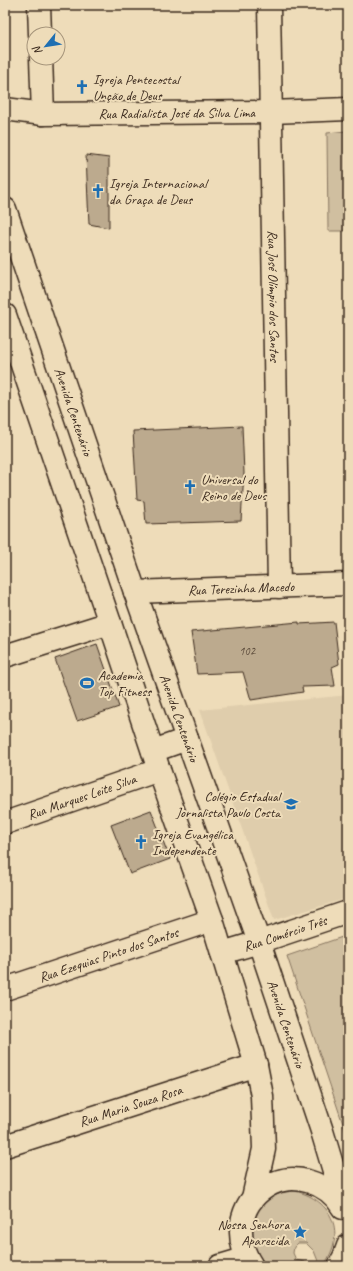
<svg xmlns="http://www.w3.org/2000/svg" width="353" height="1271" viewBox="0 0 353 1271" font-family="Caveat,sans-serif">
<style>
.built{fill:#dfcdac}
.green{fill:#d0bfa0;stroke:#86745f}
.building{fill:#bcaa8e;stroke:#3b2a1e}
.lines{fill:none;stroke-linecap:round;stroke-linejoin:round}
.street-casing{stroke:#3b2a1e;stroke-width:25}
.secondary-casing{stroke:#3b2a1e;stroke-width:25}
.street{stroke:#eedcb9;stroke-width:22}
.secondary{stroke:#eedcb9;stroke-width:22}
.labels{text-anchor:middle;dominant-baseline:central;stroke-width:4;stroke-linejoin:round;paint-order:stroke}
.number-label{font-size:12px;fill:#5b4a3a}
.poi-label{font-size:14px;fill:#3b2a1e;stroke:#eedcb9;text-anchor:start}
.street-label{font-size:14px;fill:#3b2a1e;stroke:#eedcb9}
</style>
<rect width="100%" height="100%" fill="#eedcb9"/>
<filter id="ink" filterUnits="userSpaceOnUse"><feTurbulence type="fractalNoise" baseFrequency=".025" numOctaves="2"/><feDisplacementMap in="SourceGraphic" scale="8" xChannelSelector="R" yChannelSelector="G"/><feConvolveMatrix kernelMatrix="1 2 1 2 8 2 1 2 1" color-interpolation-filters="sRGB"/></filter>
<g filter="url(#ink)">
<path class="built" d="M348,695v203l-74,22 -74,-210z"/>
<path class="green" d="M346,131l2,100h-20l-1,-98z
M348,935v204l-61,-183z
M295,1191c38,9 52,43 28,75h-3l-6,-15 -8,-8h-8l-4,4 -1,6 3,7 9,2 2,4h-47l-8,-11 -1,-37c16,-18 19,-25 44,-27z"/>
<path class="building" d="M86,155l23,3v70l-20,-4z
M242,426l2,47 -3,48 -95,3 -2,-23 -7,-1 -4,-69z
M299,622v2l35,-2 5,42 -7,3 3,19 -33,1 1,5 -52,8 -8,-28 -46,2 -6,-42z
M97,644l22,63 -42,14 -22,-62z
M151,810l19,49 -40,15 -19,-49z"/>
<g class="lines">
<defs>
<g id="street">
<path d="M39,5l1,29"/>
<path id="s1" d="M269,5l10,582"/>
<path d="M41,58l2,56"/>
<path id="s2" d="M135,592l213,-8"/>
<path d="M5,656l105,-33"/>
<path id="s3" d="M5,823l154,-53"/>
<path id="s4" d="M222,953l37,-11 89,-30"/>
<path id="s5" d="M5,989l207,-69"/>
<path id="s6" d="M5,1146l251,-81"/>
</g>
<g id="secondary">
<path id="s7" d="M5,109l38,5 229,-2 76,-3"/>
<path id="s8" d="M5,209l130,383 124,350 63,189 12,40 8,35"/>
<path d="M5,315l105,308 49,147 53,150 44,145 6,31 2,53 -11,49"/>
<path d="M153,751l34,-12"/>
<path d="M220,1266l27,-8"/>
<path d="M252,1266c-18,-26 -14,-61 14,-79 26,-17 62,-5 77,21"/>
<path d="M339,1266l5,-9 4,-11"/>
</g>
</defs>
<use href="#street" class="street-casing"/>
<use href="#secondary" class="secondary-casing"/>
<use href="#street" class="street"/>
<use href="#secondary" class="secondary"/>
</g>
</g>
<defs>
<symbol id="church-bare" viewBox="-9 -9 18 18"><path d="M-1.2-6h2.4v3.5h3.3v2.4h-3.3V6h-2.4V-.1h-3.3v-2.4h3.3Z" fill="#1f6fb2" stroke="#eedcb9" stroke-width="2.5" paint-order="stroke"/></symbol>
<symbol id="stadium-bare" viewBox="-9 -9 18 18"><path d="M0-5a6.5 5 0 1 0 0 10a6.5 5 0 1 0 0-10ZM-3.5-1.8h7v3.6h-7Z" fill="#1f6fb2" stroke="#eedcb9" stroke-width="2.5" paint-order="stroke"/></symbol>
<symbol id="school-bare" viewBox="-9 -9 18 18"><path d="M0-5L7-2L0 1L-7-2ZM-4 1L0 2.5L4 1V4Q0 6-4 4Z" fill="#1f6fb2" stroke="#eedcb9" stroke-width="2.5" paint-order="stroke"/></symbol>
<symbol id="sight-bare" viewBox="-9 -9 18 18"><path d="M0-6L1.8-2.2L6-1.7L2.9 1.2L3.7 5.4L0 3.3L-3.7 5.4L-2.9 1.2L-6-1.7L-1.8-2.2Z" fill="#1f6fb2" stroke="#eedcb9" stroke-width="2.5" paint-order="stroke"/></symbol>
</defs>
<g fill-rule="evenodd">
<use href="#church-bare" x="72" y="77" width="20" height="20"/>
<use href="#church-bare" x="88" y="181" width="20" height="20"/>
<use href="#church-bare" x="180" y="477" width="20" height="20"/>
<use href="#stadium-bare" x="77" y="673" width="20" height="20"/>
<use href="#school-bare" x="281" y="794" width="20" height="20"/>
<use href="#church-bare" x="131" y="832" width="20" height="20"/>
<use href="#sight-bare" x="290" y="1222" width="20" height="20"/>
</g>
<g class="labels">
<g class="number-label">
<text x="247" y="651">102</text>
</g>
<g class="poi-label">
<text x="93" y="79">Igreja Pentecostal<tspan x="93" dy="16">Unção de Deus</tspan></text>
<text x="109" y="183">Igreja Internacional<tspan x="109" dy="16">da Graça de Deus</tspan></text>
<text x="201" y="479">Universal do<tspan x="201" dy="16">Reino de Deus</tspan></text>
<text x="98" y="675">Academia<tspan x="98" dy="16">Top Fitness</tspan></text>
<text x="280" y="796" text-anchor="end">Colégio Estadual<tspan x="280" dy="16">Jornalista Paulo Costa</tspan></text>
<text x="152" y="834">Igreja Evangélica<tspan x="152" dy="16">Independente</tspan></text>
<text x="289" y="1224" text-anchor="end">Nossa Senhora<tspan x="289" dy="16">Aparecida</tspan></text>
</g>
<g class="street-label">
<text stroke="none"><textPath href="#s7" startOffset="172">Rua Radialista José da Silva Lima</textPath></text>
<text stroke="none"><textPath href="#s1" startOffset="291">Rua José Olímpio dos Santos</textPath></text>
<text stroke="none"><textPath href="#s8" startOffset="214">Avenida Centenário</textPath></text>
<text stroke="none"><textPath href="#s2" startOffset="106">Rua Terezinha Macedo</textPath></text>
<text stroke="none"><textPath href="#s8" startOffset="538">Avenida Centenário</textPath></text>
<text stroke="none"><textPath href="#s3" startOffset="81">Rua Marques Leite Silva</textPath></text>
<text stroke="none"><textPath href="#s4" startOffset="66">Rua Comércio Três</textPath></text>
<text stroke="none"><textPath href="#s5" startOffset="109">Rua Ezequias Pinto dos Santos</textPath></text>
<text stroke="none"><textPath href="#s8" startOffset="862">Avenida Centenário</textPath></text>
<text stroke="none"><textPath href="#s6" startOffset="132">Rua Maria Souza Rosa</textPath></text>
</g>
</g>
<rect width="353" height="1271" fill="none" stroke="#eedcb9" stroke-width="20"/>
<rect x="10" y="10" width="333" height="1251" fill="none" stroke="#3b2a1e" stroke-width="1.5" filter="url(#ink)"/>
<g transform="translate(46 46) rotate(240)"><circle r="19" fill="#eedcb9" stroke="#a6957b"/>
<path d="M0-3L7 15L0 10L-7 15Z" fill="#1f6fb2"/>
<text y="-6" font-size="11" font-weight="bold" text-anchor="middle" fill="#3b2a1e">N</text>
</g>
</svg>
